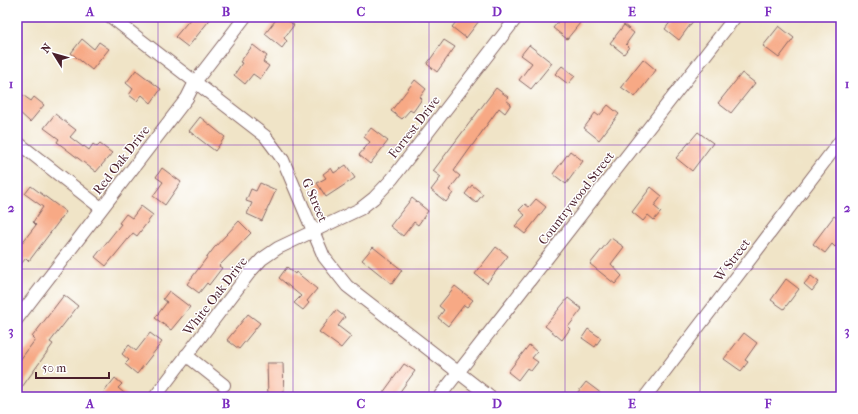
<svg xmlns="http://www.w3.org/2000/svg" width="858" height="414" viewBox="0 0 858 414" font-family="'IM FELL French Canon',serif">
<style>
.building{fill:#f7a985}
.lines{fill:none;stroke-linecap:round;stroke-linejoin:round}
.minor-casing{stroke:#846462;stroke-width:14}
.minor{stroke:#fff;stroke-width:12}
.grid{fill:none;stroke:#7b2cbf;stroke-width:1;stroke-opacity:0.55}
.labels{text-anchor:middle;dominant-baseline:central;stroke-width:3;stroke-linejoin:round;paint-order:stroke}
.street-label{font-size:13px;fill:#4a1f2b;stroke:#fff}
.neatline{fill:none;stroke:#7b2cbf;stroke-width:1.5}
.grid-label{font-size:13px;text-anchor:middle;font-weight:bold;fill:#7b2cbf}
</style>
<rect width="100%" height="100%" fill="#fff"/>
<filter id="ink" filterUnits="userSpaceOnUse"><feTurbulence type="fractalNoise" baseFrequency=".025" numOctaves="2"/><feDisplacementMap in="SourceGraphic" scale="8" xChannelSelector="R" yChannelSelector="G"/><feConvolveMatrix kernelMatrix="1 2 1 2 8 2 1 2 1" color-interpolation-filters="sRGB"/></filter>
<filter id="wash" filterUnits="userSpaceOnUse"><feTurbulence type="fractalNoise" baseFrequency=".012" numOctaves="4" result="noise"/><feDisplacementMap in="SourceGraphic" scale="16" xChannelSelector="R" yChannelSelector="G"/><feGaussianBlur stdDeviation="0.9" result="paint"/><feColorMatrix in="noise" values="0 0 0 0 0 0 0 0 0 0 0 0 0 0 0 0 0 1.4 0 .05"/><feComposite in="paint" operator="in"/></filter>
<g filter="url(#wash)">
<rect width="100%" height="100%" fill="#f0e4c7"/>
<g id="blocks">
<path class="building" d="M192,17h20l-24,30 -13,-10z
M278,17h5l11,8 -10,13 3,3 -5,7 -17,-14z
M460,17h22l-16,21 -14,-11z
M562,17h10l8,6 -13,16 -14,-11z
M674,17h22l-17,23 -14,-11z
M624,25l10,8 -8,11 3,3 -5,7 -14,-11z
M779,26l15,12 -15,20 -16,-12z
M82,39l12,10 5,-7 10,7 -17,21 -21,-17z
M444,40l11,7 -18,25 -10,-8z
M253,45l14,11 -4,6 6,4 -9,13 -7,-5 -8,10 -11,-9 8,-12 -2,-1z
M529,45l23,18 -21,26 -12,-9 13,-17 -11,-8z
M643,59l13,11 -21,27 -14,-10z
M562,66l13,10 -7,8 -13,-10z
M136,70l25,19 -10,14 -9,-8 -5,6 -8,-6 4,-6 -7,-6z
M742,73l13,10 -24,30 -13,-10z
M415,80l11,9 -6,8 2,2 -9,13 -3,-2 -8,9 -11,-8z
M496,88l12,9 -2,3 5,4 -6,9 -6,-5 -45,63 6,5 -11,14 4,3 -7,9 -15,-12 10,-13 -8,-6z
M17,91l14,10 3,-4 10,8 -14,17 -13,-12z
M608,105l11,9 -20,26 -15,-12 11,-15 4,3z
M55,114l21,16 -6,7 13,10 1,-1 5,4 4,-6 4,3 3,-3 12,9 -16,19 -39,-30 2,-3 -15,-11z
M200,117l25,20 -10,14 -26,-20z
M371,128l17,13 -18,23 -11,-9 11,-13 -6,-5z
M698,132l15,11 -21,28 -16,-13z
M570,151l13,10 -17,23 -13,-10z
M346,165l9,13 -29,19 -9,-14 9,-5 -3,-4 8,-6 3,5z
M162,168l19,14 -16,23 -12,-9 10,-14 -7,-5z
M260,183l16,7 -14,31 -15,-7 5,-11 -6,-2 5,-12 5,2z
M472,185l11,9 -7,9 -11,-9z
M31,186l35,26 -37,49 -3,-3 -9,11v-20l19,-24 -3,-3 10,-15 -18,-13z
M651,187l11,9 -8,10 7,6 -7,8 -6,-5 -5,6 -11,-9z
M412,198l16,13 -10,14 -4,-3 -11,14 -13,-10z
M536,199l10,8 -21,27 -10,-8 10,-11 -6,-5 6,-6 4,3z
M141,206l12,9 -16,21 -4,-3 -27,33 -11,-9 26,-33 -2,-1 7,-9 6,4z
M834,216l7,5v19l-6,7 -3,-3 -7,9 -12,-9z
M239,221l12,12 -32,33 3,2 -13,17 -2,-2 -8,10 -12,-9 27,-36z
M611,238l13,9 -13,17 11,12 -7,8 -25,-20z
M373,247l29,23 -10,14 -30,-24z
M496,247l12,9 -21,27 -12,-9z
M287,267l8,7 1,-2 21,17 -10,12 2,2 -6,7 -9,-7 7,-7 -22,-18z
M811,276l8,6 -7,9 -8,-7z
M786,279l13,10 -15,20 -13,-9z
M455,286l18,14 -6,7 -3,-2 -16,21 -10,-8 6,-8 -5,-4z
M169,291l21,16 -19,23 -16,-12 12,-16 -4,-3z
M64,295l14,11 -28,36 3,2 -36,50v-30l18,-24 -3,-3z
M568,298l14,11 -14,18 2,2 -8,11 -17,-14z
M336,310l9,7 -7,9 13,10 -10,12 -22,-16z
M248,314l12,9 -21,26 -12,-9z
M588,329l13,9 -6,9 -13,-9z
M150,333l12,9 -25,32 -12,-10 4,-4 -7,-6 7,-9 7,6z
M744,333l13,10 -12,17 3,2 -7,9 -17,-12z
M529,345l8,7 -5,6 6,4 -7,9 -4,-3 -9,12 -10,-8z
M267,363h16l1,33 -16,1z
M404,364l11,7 -19,26h-16z
M115,378l7,6 -4,4 11,9h-29z
M586,382l20,15h-32z"/>
</g>
</g>
<g filter="url(#ink)">
<use href="#blocks" fill-opacity="0" stroke="#846462" stroke-width="1"/>
<g class="lines">
<defs>
<path id="minor" d="M111,17l154,119 18,24 41,97 23,29 143,111
M17,142l84,66
M17,319l170,-221 8,-16 50,-65
M186,355l38,30
M155,397l95,-125 12,-13 16,-11 82,-39 14,-11 18,-19 125,-162
M439,397l296,-380
M645,397l196,-257"/>
</defs>
<use href="#minor" class="minor-casing"/>
<use href="#minor" class="minor"/>
</g>
</g>
<path class="grid" d="M158,17v380M293,17v380M429,17v380M565,17v380M700,17v380M17,145h824M17,269h824"/>
<g class="labels">
<g class="street-label">
<text transform="translate(414 127) rotate(-52)">Forrest Drive</text>
<text transform="translate(121 160) rotate(-52)">Red Oak Drive</text>
<text transform="translate(576 198) rotate(-52)">Countrywood Street</text>
<text transform="translate(315 200) rotate(67)">G Street</text>
<text transform="translate(732 260) rotate(-53)">W Street</text>
<text transform="translate(215 296) rotate(-52)">White Oak Drive</text>
</g>
</g>
<rect width="858" height="414" fill="none" stroke="#fff" stroke-width="44"/>
<g transform="translate(54 54) rotate(307)" stroke="#ffffff" stroke-width="3" paint-order="stroke">
<path d="M0-3L7 15L0 10L-7 15Z" fill="#4a1f2b"/>
<text y="-6" font-size="11" font-weight="bold" text-anchor="middle" fill="#4a1f2b">N</text>
</g>
<path d="M36 372v6h73v-6" fill="none" stroke="#4a1f2b" stroke-width="2"/>
<text x="42" y="372" font-size="12" fill="#4a1f2b" stroke="#ffffff" stroke-width="3" paint-order="stroke">50 m</text>
<rect x="22" y="22" width="814" height="370" class="neatline"/>
<g class="grid-label">
<text x="90" y="16">A</text>
<text x="226" y="16">B</text>
<text x="361" y="16">C</text>
<text x="497" y="16">D</text>
<text x="632" y="16">E</text>
<text x="768" y="16">F</text>
<text x="11" y="88">1</text>
<text x="847" y="88">1</text>
<text x="11" y="212">2</text>
<text x="847" y="212">2</text>
<text x="11" y="335">3</text>
<text x="847" y="335">3</text>
<text x="90" y="408">A</text>
<text x="226" y="408">B</text>
<text x="361" y="408">C</text>
<text x="497" y="408">D</text>
<text x="632" y="408">E</text>
<text x="768" y="408">F</text>
</g>
</svg>
